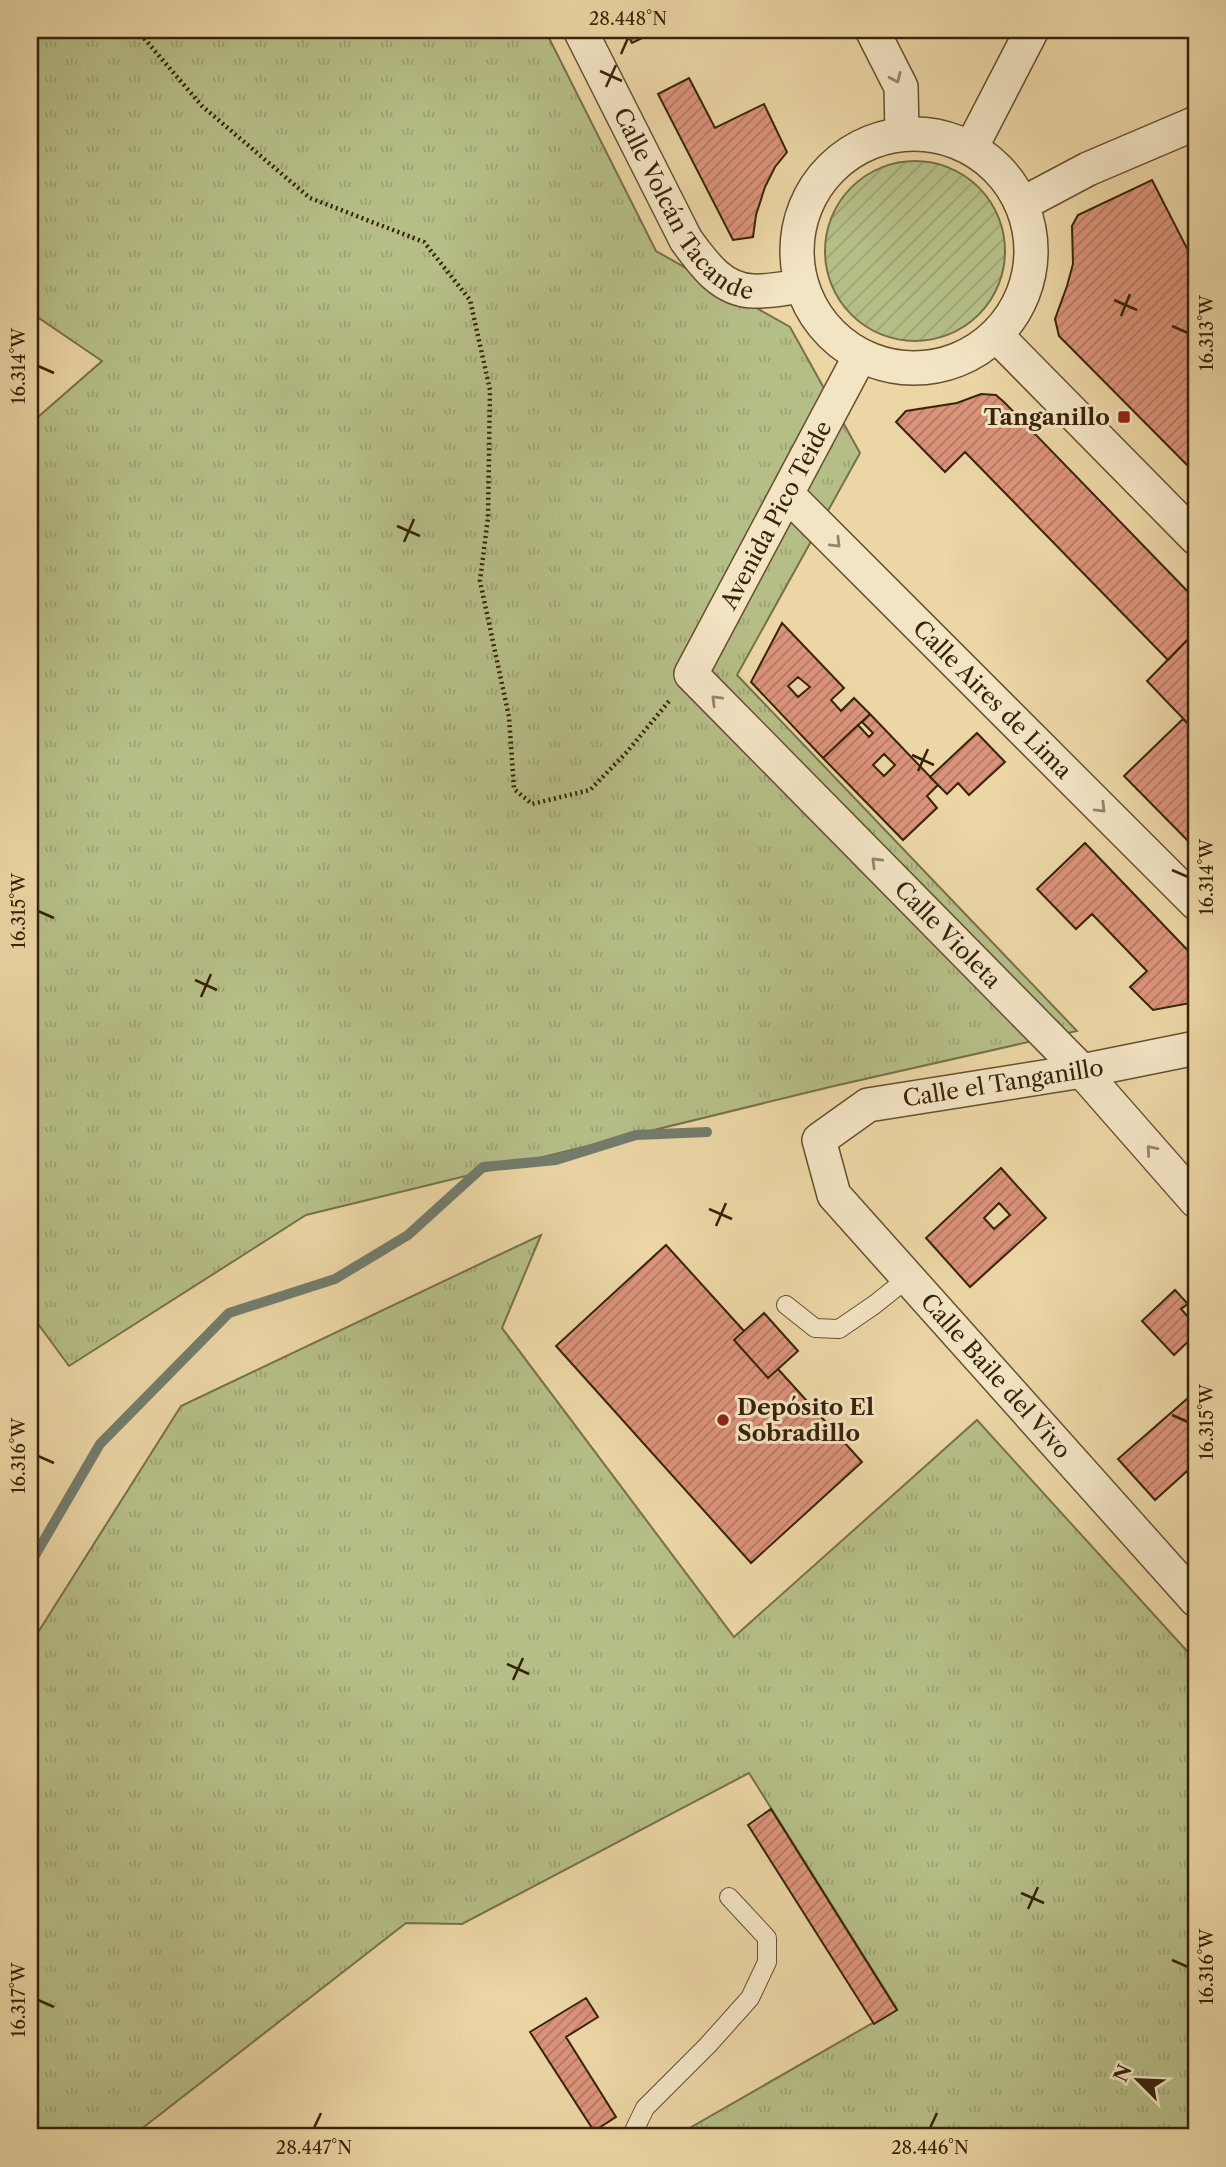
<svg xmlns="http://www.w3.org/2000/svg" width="1226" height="2167" viewBox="0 0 1226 2167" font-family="'Libre Caslon Text',serif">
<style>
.grass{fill:url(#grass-tufts);stroke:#777148;stroke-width:2}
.garden{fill:url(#garden-furrows);stroke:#777148;stroke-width:2}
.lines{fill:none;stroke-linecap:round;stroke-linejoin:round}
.stream{stroke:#737c6d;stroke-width:10}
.building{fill:url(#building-hatch);stroke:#382409;stroke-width:2;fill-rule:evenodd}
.lane-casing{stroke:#655030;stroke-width:20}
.street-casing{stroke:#655030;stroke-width:36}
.path{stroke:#382409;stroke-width:4.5;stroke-dasharray:2 3.5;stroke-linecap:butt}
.lane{stroke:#f3e4c4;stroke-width:18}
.street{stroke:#f3e4c4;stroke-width:33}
.oneway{stroke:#968466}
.ticks{fill:none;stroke:#382409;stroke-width:2.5}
.poi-dot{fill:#8f2418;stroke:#f3e4c4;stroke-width:2.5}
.labels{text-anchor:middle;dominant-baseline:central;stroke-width:6;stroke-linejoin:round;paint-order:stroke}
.street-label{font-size:23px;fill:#382409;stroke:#f3e4c4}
.poi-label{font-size:23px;font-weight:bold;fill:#382409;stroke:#f3e4c4;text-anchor:end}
.neatline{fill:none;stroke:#382409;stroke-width:2.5}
.ticks-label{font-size:18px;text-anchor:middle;fill:#382409}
</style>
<defs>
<pattern id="grass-tufts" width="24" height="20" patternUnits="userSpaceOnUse" patternTransform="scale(1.75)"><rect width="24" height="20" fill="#b6be88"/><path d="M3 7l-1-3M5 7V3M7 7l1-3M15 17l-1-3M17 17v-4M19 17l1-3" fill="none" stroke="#9da374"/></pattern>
<pattern id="garden-furrows" width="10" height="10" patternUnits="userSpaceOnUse" patternTransform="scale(1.75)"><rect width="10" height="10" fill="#b6be88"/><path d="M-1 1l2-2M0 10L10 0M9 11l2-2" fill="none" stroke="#9da374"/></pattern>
<pattern id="building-hatch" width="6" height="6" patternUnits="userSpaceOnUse" patternTransform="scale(1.75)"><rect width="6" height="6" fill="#dc937b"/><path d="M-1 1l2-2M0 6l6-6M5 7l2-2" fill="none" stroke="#b37863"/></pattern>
</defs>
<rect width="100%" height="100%" fill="#ecd6a5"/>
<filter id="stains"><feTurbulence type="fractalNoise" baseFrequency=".00286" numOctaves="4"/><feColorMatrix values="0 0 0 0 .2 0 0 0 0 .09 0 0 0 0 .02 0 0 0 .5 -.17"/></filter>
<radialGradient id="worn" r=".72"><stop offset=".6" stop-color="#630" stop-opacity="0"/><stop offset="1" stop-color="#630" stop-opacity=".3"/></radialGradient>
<path class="grass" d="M30,30h515l111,221 134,76 70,126 -123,222 340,356 -243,55 -528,129 -237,151 -39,-53v-889l72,-63 -72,-49z
M541,1235l-39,93 232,309 243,-217 219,241v476h-522l223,-128 -148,-236 -287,151 -56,-1 -275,214h-101v-492l151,-239z"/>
<path class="garden" d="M825 251a90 90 0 1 1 180 0a90 90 0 1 1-180 0Z"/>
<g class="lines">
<path class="stream" d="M30,1564l70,-120 129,-131 106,-34 73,-44 75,-68 73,-7 80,-25 71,-3"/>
</g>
<path class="building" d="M625,30h34l-27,13z
M689,78l26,50 49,-24 23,48 -12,15 -10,20 -9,28 -3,22 -20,3 -75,-146z
M1152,180l44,86v208l-137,-138 -4,-17 12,-33 6,-22 -1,-38 6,-11z
M981,394l15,1 9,8 191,197v31l-28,29 -203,-208 -20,20 -49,-50 10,-11 51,-8z
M782,623l62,65 -13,12 10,11 13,-13 16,16 -47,44 -72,-76zM798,677l12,10 -12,10 -10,-11z
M1196,631v101l-49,-51z
M870,714l68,71 -11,11 10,12 -34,32 -80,-82 35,-33 11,12 4,-4 -11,-11zM884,754l11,11 -11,11 -11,-11z
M1183,719l13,13v117l-72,-73z
M977,733l28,29 -36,33 -11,-12 -11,11 -17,-17z
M1085,843l111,116v43l-43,8 -23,-23 17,-16 -55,-57 -16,15 -39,-40z
M1001,1168l45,50 -76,69 -44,-49zM999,1203l11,12 -16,14 -10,-11z
M666,1245l78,86 -10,9 34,38 10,-9 84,93 -111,101 -195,-217z
M1175,1290l13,14 -7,5 15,17v8l-22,21 -32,-34z
M764,1313l34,38 -30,27 -34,-38z
M1196,1391v72l-41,37 -37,-41z
M771,1809l126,201 -23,14 -126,-199z
M586,1998l12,19 -32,20 50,80 -22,14 -64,-99z"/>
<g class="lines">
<defs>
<path id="lane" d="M786,1305l29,23 24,1 35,-24 34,-27
M631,2137l14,-29 63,-63 42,-47 17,-36v-24l-38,-41"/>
<g id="street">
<path id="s1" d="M580,30l106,210c17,23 35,50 67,51 15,1 33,-3 49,-5"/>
<path d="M872,30l29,57 1,45"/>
<circle cx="914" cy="251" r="117"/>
<path d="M972,146l60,-116"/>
<path d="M1024,203l64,-34 108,-46"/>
<path d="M997,336l199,202"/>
<path id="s2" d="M860,356l-169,318 391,397 114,130"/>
<path id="s3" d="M788,495l408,408"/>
<path id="s4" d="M1196,1048l-114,23 -214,34 -49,35 15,55 362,405"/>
</g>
</defs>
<use href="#lane" class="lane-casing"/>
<use href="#street" class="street-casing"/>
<path class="path" d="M137,30l65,76 108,92 114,44 46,58 20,90 -2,127 -8,64 29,136 5,72 18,15 58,-14 36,-37 44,-53"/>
<use href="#lane" class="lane"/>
<use href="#street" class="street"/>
</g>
<defs><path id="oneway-chevron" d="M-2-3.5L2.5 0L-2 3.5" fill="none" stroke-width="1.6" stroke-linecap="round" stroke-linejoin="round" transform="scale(1.75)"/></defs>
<g class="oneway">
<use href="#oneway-chevron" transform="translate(896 78) rotate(66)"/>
<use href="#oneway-chevron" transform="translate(836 543) rotate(45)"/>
<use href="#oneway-chevron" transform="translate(716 700) rotate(-135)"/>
<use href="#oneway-chevron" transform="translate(1101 808) rotate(45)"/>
<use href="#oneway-chevron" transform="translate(876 862) rotate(-135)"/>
<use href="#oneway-chevron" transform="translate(1151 1150) rotate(-131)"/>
</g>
<path class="ticks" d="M621,54l7,-16M600,71l22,10M606,87l10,-22M1114,300l23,10M1121,316l9,-22M1172,326l16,7M38,366l16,7M397,526l23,10M404,542l10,-23M912,755l22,10M918,771l10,-22M1172,870l16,7M38,911l16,7M195,980l22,10M201,997l10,-23M709,1209l23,10M716,1226l10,-23M1172,1415l16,7M38,1456l16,7M507,1664l22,10M513,1680l10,-22M1021,1893l23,10M1028,1909l10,-22M1172,1960l16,7M38,2000l16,7M314,2128l7,-15M930,2128l7,-15"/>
<g class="poi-dot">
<rect x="1117" y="410" width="14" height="14" rx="3.5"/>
<circle cx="723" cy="1420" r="7"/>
</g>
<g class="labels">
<g class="street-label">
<text stroke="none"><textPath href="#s1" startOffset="206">Calle Volcán Tacande</textPath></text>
<text transform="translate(776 515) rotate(-62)">Avenida Pico Teide</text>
<text stroke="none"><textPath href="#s3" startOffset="289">Calle Aires de Lima</textPath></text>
<text stroke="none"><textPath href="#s2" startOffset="726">Calle Violeta</textPath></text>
<text transform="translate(1003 1083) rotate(-9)">Calle el Tanganillo</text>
<text stroke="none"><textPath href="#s4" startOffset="693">Calle Baile del Vivo</textPath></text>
</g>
<g class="poi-label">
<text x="1110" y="417">Tanganillo</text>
<text x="737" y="1407" text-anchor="start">Depósito El<tspan x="737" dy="26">Sobradillo</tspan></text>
</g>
</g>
<rect width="1226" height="2167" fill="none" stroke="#ecd6a5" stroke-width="77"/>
<g transform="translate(1138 2080) rotate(294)" stroke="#f3e4c4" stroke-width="5" paint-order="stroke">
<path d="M0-5L12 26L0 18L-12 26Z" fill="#382409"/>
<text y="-10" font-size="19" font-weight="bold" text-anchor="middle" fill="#382409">N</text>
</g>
<rect x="38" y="38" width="1150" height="2090" class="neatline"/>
<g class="ticks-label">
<text x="628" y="25">28.448°N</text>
<text transform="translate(1207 333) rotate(-90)" y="6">16.313°W</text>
<text transform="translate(19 366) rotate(-90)" y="6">16.314°W</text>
<text transform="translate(1207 877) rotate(-90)" y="6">16.314°W</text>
<text transform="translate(19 911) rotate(-90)" y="6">16.315°W</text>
<text transform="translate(1207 1422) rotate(-90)" y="6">16.315°W</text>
<text transform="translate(19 1456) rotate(-90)" y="6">16.316°W</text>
<text transform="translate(1207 1967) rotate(-90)" y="6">16.316°W</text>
<text transform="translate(19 2000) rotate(-90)" y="6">16.317°W</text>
<text x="314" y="2154">28.447°N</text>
<text x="930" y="2154">28.446°N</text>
</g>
<rect width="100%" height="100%" filter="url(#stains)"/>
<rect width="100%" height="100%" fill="url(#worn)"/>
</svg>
